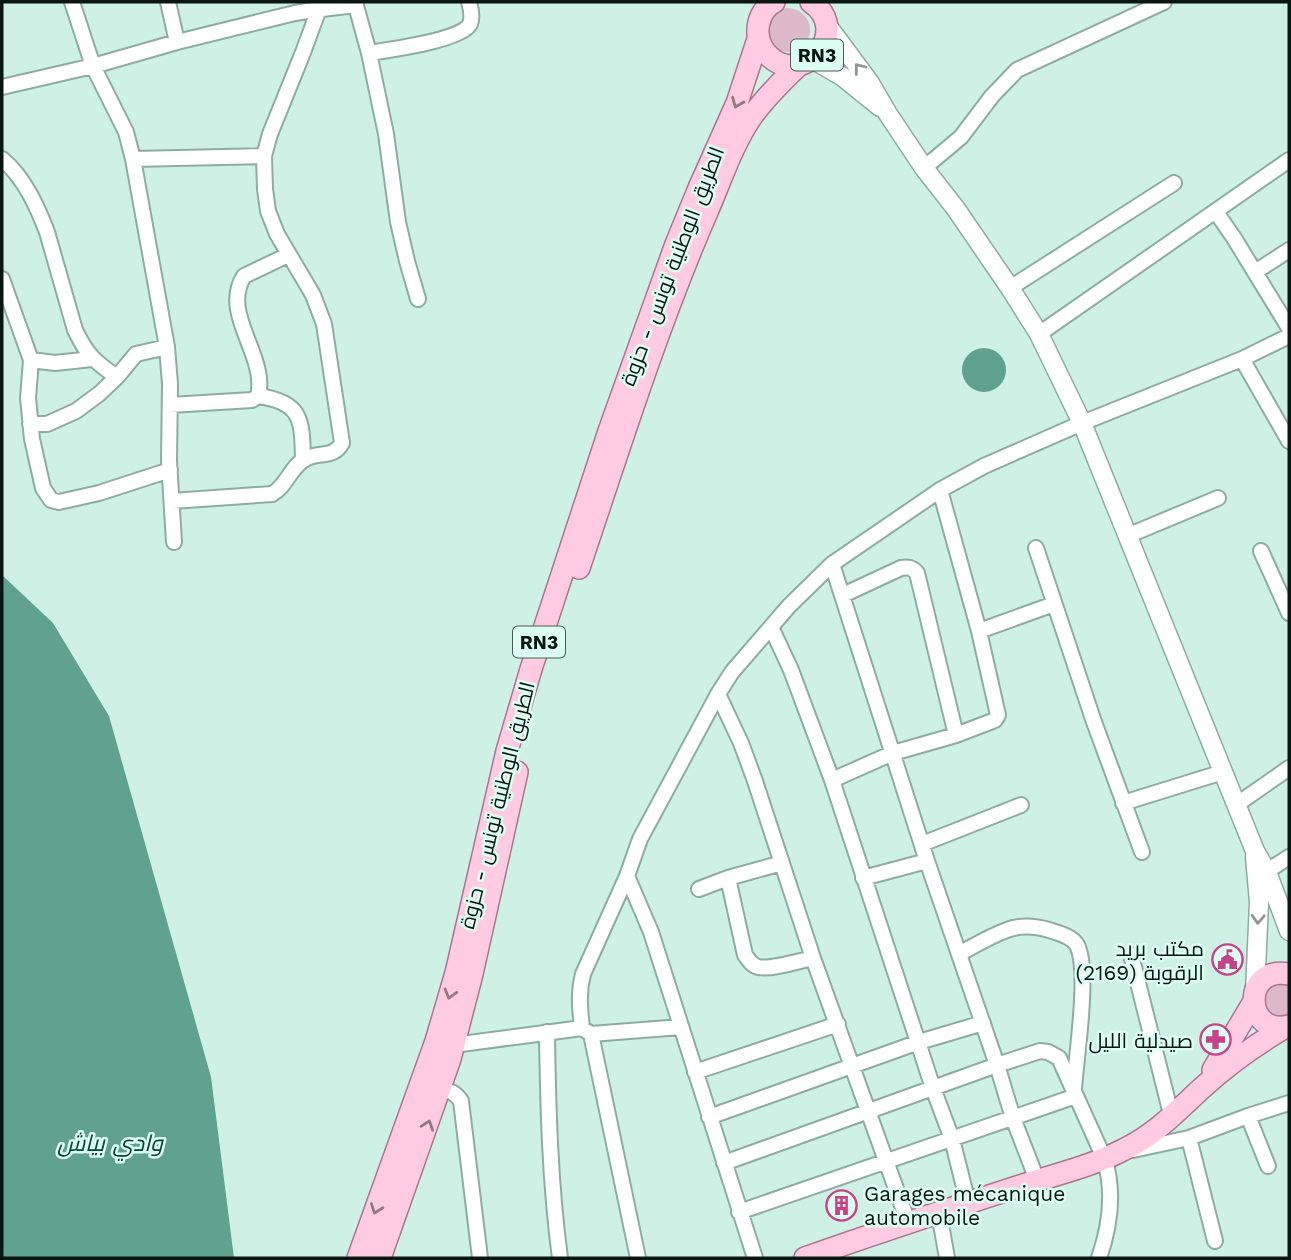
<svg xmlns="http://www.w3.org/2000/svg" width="1291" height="1260" viewBox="0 0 1291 1260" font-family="'Work Sans',Cairo,sans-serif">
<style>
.green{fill:#ddb8c8}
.water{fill:#61a28e}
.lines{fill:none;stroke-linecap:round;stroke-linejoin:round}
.minor-casing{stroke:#8dada1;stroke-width:18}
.tertiary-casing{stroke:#8dada1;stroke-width:21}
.primary-casing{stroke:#a8768d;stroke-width:24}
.minor{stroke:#fff;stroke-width:14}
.tertiary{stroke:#fff;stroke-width:18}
.primary{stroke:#fecbe2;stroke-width:21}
.oneway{stroke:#919694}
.oneway2{stroke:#907a84}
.labels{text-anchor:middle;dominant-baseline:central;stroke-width:5;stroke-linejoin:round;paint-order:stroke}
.shield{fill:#dcfef2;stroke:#495c55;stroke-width:2}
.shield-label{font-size:19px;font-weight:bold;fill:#0a1612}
.street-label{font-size:21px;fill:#0a1612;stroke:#dcfef2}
.poi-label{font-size:21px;fill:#0a1612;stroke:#dcfef2;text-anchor:end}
.water-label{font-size:23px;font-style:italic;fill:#094435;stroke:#dcfef2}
</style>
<rect width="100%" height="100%" fill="#cff1e5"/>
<path class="green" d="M766 30a22 22 0 1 1 44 0a22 22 0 1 1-44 0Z
M1289,981v33l-7,5 -7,1 -20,-28 2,-5z"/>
<path class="water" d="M962 370a22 22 0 1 1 44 0a22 22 0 1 1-44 0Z
M2,575l51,48 56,93 102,361 23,181h-232z"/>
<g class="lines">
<defs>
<path id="minor" d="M72,2l21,64 33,66 7,27 34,188 3,37 -1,77 5,81
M168,2l9,40
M355,2l14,51 17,81 12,88 9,39 11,38
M369,53c20,-3 93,-13 101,-29 3,-7 1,-15 -1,-22
M2,87l91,-21 84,-24 118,-29 18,-3 43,-5
M2,159c22,18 35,47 45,73l28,98c12,25 20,32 42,47
M133,159l131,-3
M924,168l37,-31 31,-41 25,-26 147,-68
M1216,212l18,26 55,90
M1255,272l34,-22
M2,279l29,81 24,3 37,-4
M1010,288l164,-105
M1039,334l250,-174
M1242,359l47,82
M31,360l-3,38 4,41 11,49 8,12 8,2 40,-9 71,-23
M258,396c45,6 44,25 45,64
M170,405l82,-5 6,-4c10,-40 -38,-82 -14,-120l44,-21
M30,424h17l29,-13 23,-17 18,-17 19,-23 31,-7
M172,501l100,-7c15,-8 19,-29 35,-36 13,-6 27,0 35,-15l-18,-119 -11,-29 -36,-61 -9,-23 -3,-22 -1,-33 6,-22 32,-79 17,-46
M1127,536l91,-38
M1036,548l58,174 48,130
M1261,551l28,62
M832,564l95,297 70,204 16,53 24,62
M843,595l58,-27c7,-1 11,-1 16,5l39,162
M771,627l20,43 41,110 101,308 19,51 16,64
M979,631l75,-27
M718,694l23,49 14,38 58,177 95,264
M832,780l61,-27 63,-18 34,-13 5,-2 3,-5 -19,-84 -39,-141
M1123,803l100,-31
M1236,805l53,-37
M922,844l99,-39
M627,876l24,56 104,326
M1258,877l31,-20
M728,878l17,77c4,5 6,10 13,12 13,3 41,-6 55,-9
M863,878l64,-17
M699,889l29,-11 54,-15
M959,954c15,-8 31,-18 48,-24 13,-5 28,-4 42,0 9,3 23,6 28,15 13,25 -1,113 -3,144
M1131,955l41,163
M547,1032c1,76 3,151 13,226
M591,1034l90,-7
M448,1044l6,1 128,-17
M695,1072l143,-48
M440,1089c10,2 15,3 21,12l19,157
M1248,1116l20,50
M709,1117l210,-75 64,-19
M1189,1138l26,103
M1133,1150l56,-12 59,-22 41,-13
M724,1163l273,-98 43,-14 8,1 11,6 45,100c11,33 6,68 -5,100
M739,1212l337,-116
M939,1213l8,45
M638,1258l-47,-224 -9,-6c-2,-19 -4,-35 1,-54l44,-98 13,-37 78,-145 14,-22 57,-66 43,-42 108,-74 44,-24 98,-43 160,-64 47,-23"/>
<path id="tertiary" d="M827,25l43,58 18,31 36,54 32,41 54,79 29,46 43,89 173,428 12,21 22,59
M812,59l31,18 37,30
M1255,992l4,-90 -4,-45"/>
<path id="primary" d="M774,2c-11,6 -17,19 -16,32 1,9 5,17 12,23 35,31 82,-27 41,-55
M579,568c40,-119 78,-241 128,-356 14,-32 25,-67 45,-96 14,-19 30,-35 47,-51
M1289,974c-48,-9 -45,63 0,52
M1213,1070l40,-67
M358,1258l78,-217 20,-68 51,-222 24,-82 78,-238 34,-95 33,-92 23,-56 38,-85 21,-64
M380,1258l70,-199 22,-85 45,-202
M805,1258c71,-25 141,-48 212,-71 36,-12 73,-20 106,-37 33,-16 53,-38 79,-62 25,-23 53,-43 82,-60"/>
</defs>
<use href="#minor" class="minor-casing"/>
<use href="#tertiary" class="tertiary-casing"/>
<use href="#primary" class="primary-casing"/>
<use href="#minor" class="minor"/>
<use href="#tertiary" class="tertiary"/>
<use href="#primary" class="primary"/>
</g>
<defs><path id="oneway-chevron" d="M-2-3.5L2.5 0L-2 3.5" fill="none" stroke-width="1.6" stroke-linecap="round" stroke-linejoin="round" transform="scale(1.75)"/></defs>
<g class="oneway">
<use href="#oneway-chevron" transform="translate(859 68) rotate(-128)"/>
<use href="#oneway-chevron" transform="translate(1258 919) rotate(93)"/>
</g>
<g class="oneway2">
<use href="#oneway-chevron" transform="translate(737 103) rotate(112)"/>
<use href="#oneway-chevron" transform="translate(450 994) rotate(106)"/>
<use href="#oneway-chevron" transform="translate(428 1125) rotate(-71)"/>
<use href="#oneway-chevron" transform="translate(376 1209) rotate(110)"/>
</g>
<defs>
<symbol id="civic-ring" viewBox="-11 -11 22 22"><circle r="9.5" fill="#dcfef2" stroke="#c64389" stroke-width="1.5"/><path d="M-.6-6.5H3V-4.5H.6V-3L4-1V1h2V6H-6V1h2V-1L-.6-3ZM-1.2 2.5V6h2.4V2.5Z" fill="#c64389"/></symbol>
<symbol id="pharmacy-ring" viewBox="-11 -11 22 22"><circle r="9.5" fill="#dcfef2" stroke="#c64389" stroke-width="1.5"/><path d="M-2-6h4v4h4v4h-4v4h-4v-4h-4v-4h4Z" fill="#c64389"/></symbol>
<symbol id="building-ring" viewBox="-11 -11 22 22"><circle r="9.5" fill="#dcfef2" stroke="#c64389" stroke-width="1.5"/><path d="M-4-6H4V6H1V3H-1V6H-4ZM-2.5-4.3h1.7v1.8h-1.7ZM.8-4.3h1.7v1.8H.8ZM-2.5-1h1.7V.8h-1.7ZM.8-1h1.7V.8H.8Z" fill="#c64389"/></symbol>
</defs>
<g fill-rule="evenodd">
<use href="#civic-ring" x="1210" y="942" width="35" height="35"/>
<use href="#pharmacy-ring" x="1198" y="1022" width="35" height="35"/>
<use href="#building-ring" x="824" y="1188" width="35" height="35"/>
</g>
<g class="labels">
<g class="shield">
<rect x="791" y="39.5" width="52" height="31" rx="5"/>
<rect x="513" y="626.5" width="52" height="31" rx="5"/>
</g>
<g class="shield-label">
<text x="817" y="55">RN3</text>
<text x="539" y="642">RN3</text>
</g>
<g class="street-label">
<text transform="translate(672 266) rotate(-69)">الطريق الوطنية تونس - حزوة</text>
<text transform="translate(497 805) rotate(-76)">الطريق الوطنية تونس - حزوة</text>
</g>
<g class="poi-label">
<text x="1204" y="948">مكتب بريد<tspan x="1204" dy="24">الرقوبة (2169)</tspan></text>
<text x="1193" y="1040">صيدلية الليل</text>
<text x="864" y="1193" text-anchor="start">Garages mécanique<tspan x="864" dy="24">automobile</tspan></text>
</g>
<g class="water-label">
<text x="110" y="1143">وادي بياش</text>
</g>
</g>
<rect width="1291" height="1260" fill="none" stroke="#0a1612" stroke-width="7"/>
</svg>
